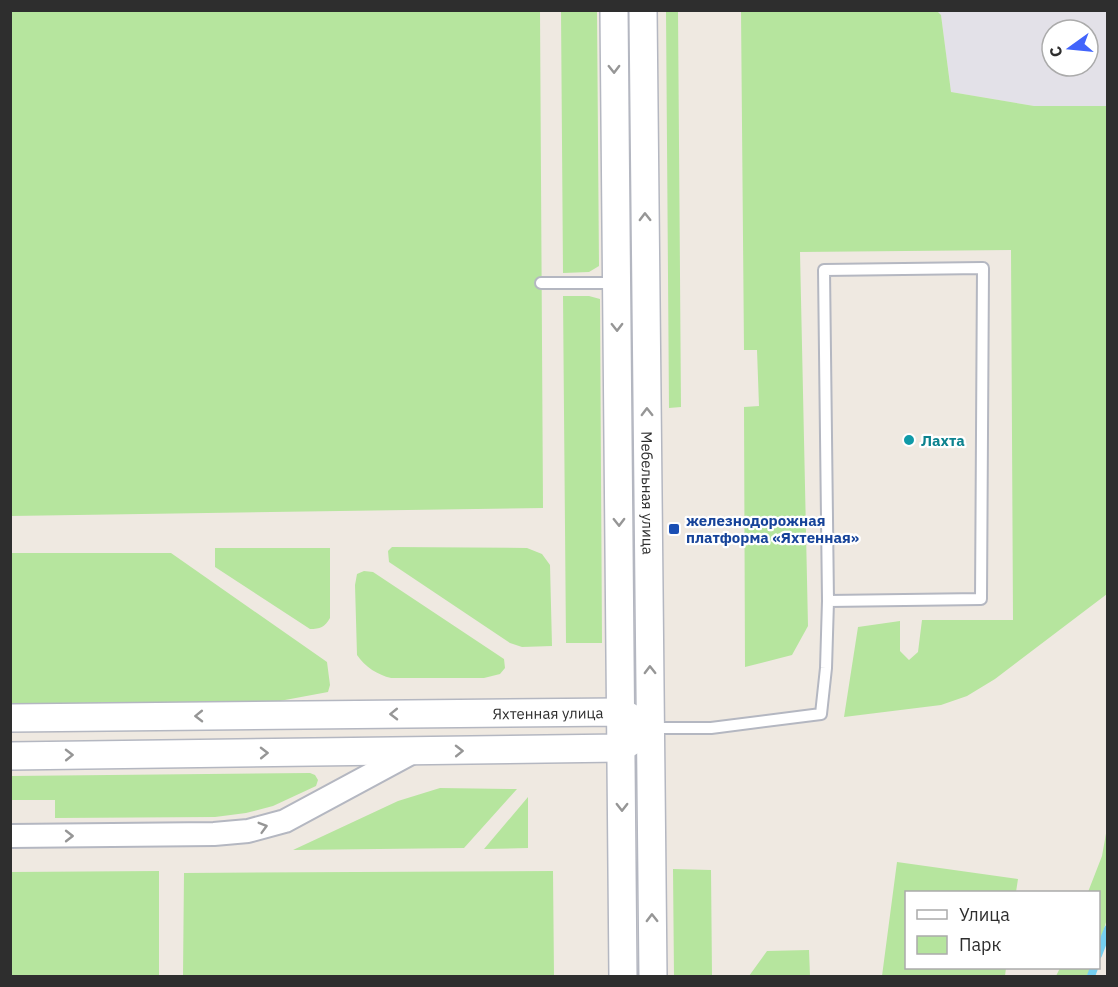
<svg xmlns="http://www.w3.org/2000/svg" width="1118" height="987" viewBox="0 0 1118 987" font-family="'IBM Plex Sans',sans-serif">
<style>
.industrial{fill:#e3e1e8;fill-rule:evenodd}
.green{fill:#b6e59e}
.lines{fill:none;stroke-linecap:round;stroke-linejoin:round}
.stream{stroke:#75cff0;stroke-width:8}
.service-casing{stroke:#b4b7c1;stroke-width:14}
.minor-casing{stroke:#b4b7c1;stroke-width:26}
.tertiary-casing{stroke:#b4b7c1;stroke-width:30}
.service{stroke:#fff;stroke-width:10}
.minor{stroke:#fff;stroke-width:22}
.tertiary{stroke:#fff;stroke-width:27}
.oneway{stroke:#969696}
.culture-dot{fill:#0f9aa8;stroke:#fff;stroke-width:2}
.transit-dot{fill:#1a4fb4;stroke:#fff;stroke-width:2}
.labels{text-anchor:middle;dominant-baseline:central;stroke-width:4.5;stroke-linejoin:round;paint-order:stroke}
.culture-label{font-size:15px;font-weight:bold;fill:#0d838f;stroke:#fff;text-anchor:start}
.street-label{font-size:15px;fill:#2e2e2e;stroke:#fff}
.transit-label{font-size:15px;font-weight:bold;fill:#164399;stroke:#fff;text-anchor:start}
</style>
<rect width="100%" height="100%" fill="#efe9e1"/>
<path class="industrial" d="M937,11h170v95h-73l-83,-14 -10,-77zM1052,30h36v36h-36z"/>
<path class="green" d="M10,11h530l3,497 -532,8z
M561,11h36l2,255 -10,6 -26,1z
M666,11h12l3,396 -12,1z
M741,11h196l4,4 10,77 83,14h73v488l-112,85 -28,17 -26,9 -97,12 14,-90 42,-6v30l9,9 9,-8 4,-32h91l-2,-370 -211,2 8,374 -16,29 -47,12 -1,-260 15,-1 -2,-56h-13z
M563,296h26l11,3 2,344h-36z
M392,547l135,1 15,6 8,11 2,81 -30,1 -12,-4 -121,-81 -1,-11z
M215,548h115v70c-5,9 -10,11 -20,11l-95,-62z
M10,553h161l156,109 3,23 -2,7 -81,15 -236,2z
M364,571l9,1 131,87 1,9 -5,6 -16,4h-93c-13,-3 -26,-11 -34,-23l-2,-70 2,-11z
M310,773l5,2 3,5 -2,6 -43,20 -27,7 -31,4 -160,1v-18h-44v-24z
M440,788l77,1 -53,59 -171,2 105,-49z
M528,797v51l-44,1z
M1107,828v91l-8,26 -1,-53h-10l14,-36z
M897,862l121,17 -2,13h-110v76h100l-1,8h-123z
M673,869l38,1 1,106h-38z
M159,871v105h-148v-104z
M553,871l1,105h-371l1,-103z
M809,950l1,26h-61l18,-25z
M1060,968h31l-4,8h-31z"/>
<g class="lines">
<path class="stream" d="M1098,955l10,-26
M1091,976l3,-8"/>
<defs>
<path id="service" d="M541,283h75
M651,728h60l110,-14 5,-46 2,-67 -4,-331 159,-2 -2,331 -153,2"/>
<path id="minor" d="M10,836l204,-2 34,-3 37,-10 128,-69"/>
<g id="tertiary">
<path d="M614,10l9,966"/>
<path id="s1" d="M643,10l10,966"/>
<path id="s2" d="M10,718l611,-6 16,9"/>
<path d="M10,756l611,-8 14,-9"/>
</g>
</defs>
<use href="#service" class="service-casing"/>
<use href="#minor" class="minor-casing"/>
<use href="#tertiary" class="tertiary-casing"/>
<use href="#service" class="service"/>
<use href="#minor" class="minor"/>
<use href="#tertiary" class="tertiary"/>
</g>
<defs><path id="oneway-chevron" d="M-2-3.5L2.5 0L-2 3.5" fill="none" stroke-width="1.6" stroke-linecap="round" stroke-linejoin="round" transform="scale(1.5)"/></defs>
<g class="oneway">
<use href="#oneway-chevron" transform="translate(614 69) rotate(89)"/>
<use href="#oneway-chevron" transform="translate(645 217) rotate(-91)"/>
<use href="#oneway-chevron" transform="translate(617 327) rotate(89)"/>
<use href="#oneway-chevron" transform="translate(647 412) rotate(-91)"/>
<use href="#oneway-chevron" transform="translate(619 522) rotate(89)"/>
<use href="#oneway-chevron" transform="translate(650 670) rotate(-91)"/>
<use href="#oneway-chevron" transform="translate(394 714) rotate(179)"/>
<use href="#oneway-chevron" transform="translate(199 716) rotate(179)"/>
<use href="#oneway-chevron" transform="translate(459 751) rotate(-1)"/>
<use href="#oneway-chevron" transform="translate(264 753) rotate(-1)"/>
<use href="#oneway-chevron" transform="translate(69 755) rotate(-1)"/>
<use href="#oneway-chevron" transform="translate(622 807) rotate(90)"/>
<use href="#oneway-chevron" transform="translate(263 827) rotate(-16)"/>
<use href="#oneway-chevron" transform="translate(69 836)"/>
<use href="#oneway-chevron" transform="translate(652 918) rotate(-91)"/>
</g>
<circle class="culture-dot" cx="909" cy="440" r="6"/>
<rect class="transit-dot" x="668" y="523" width="12" height="12" rx="3"/>
<g class="labels">
<g class="culture-label">
<text x="921" y="440">Лахта</text>
</g>
<g class="street-label">
<text stroke="none"><textPath href="#s1" startOffset="483">Мебельная улица</textPath></text>
<text stroke="none"><textPath href="#s2" startOffset="538">Яхтенная улица</textPath></text>
</g>
<g class="transit-label">
<text x="686" y="520">железнодорожная<tspan x="686" dy="17">платформа «Яхтенная»</tspan></text>
</g>
</g>
<rect width="1118" height="987" fill="none" stroke="#2e2e2e" stroke-width="24"/>
<rect x="905" y="891" width="195" height="78" fill="#ffffff" stroke="#ababab" stroke-width="1.5"/>
<rect x="917" y="910" width="30" height="9" fill="#ffffff" stroke="#ababab" stroke-width="1.5"/>
<text x="959" y="921" font-size="18" fill="#2e2e2e">Улица</text>
<rect x="917" y="936" width="30" height="18" fill="#b6e59e" stroke="#ababab" stroke-width="1.5"/>
<text x="959" y="951" font-size="18" fill="#2e2e2e">Парк</text>
<g transform="translate(1070 48) rotate(255)"><circle r="28" fill="#ffffff" stroke="#ababab" stroke-width="1.5"/>
<path d="M0-4.5L10 22L0 15L-10 22Z" fill="#4264fb"/>
<text y="-9" font-size="16" font-weight="bold" text-anchor="middle" fill="#2e2e2e">С</text>
</g>
</svg>
